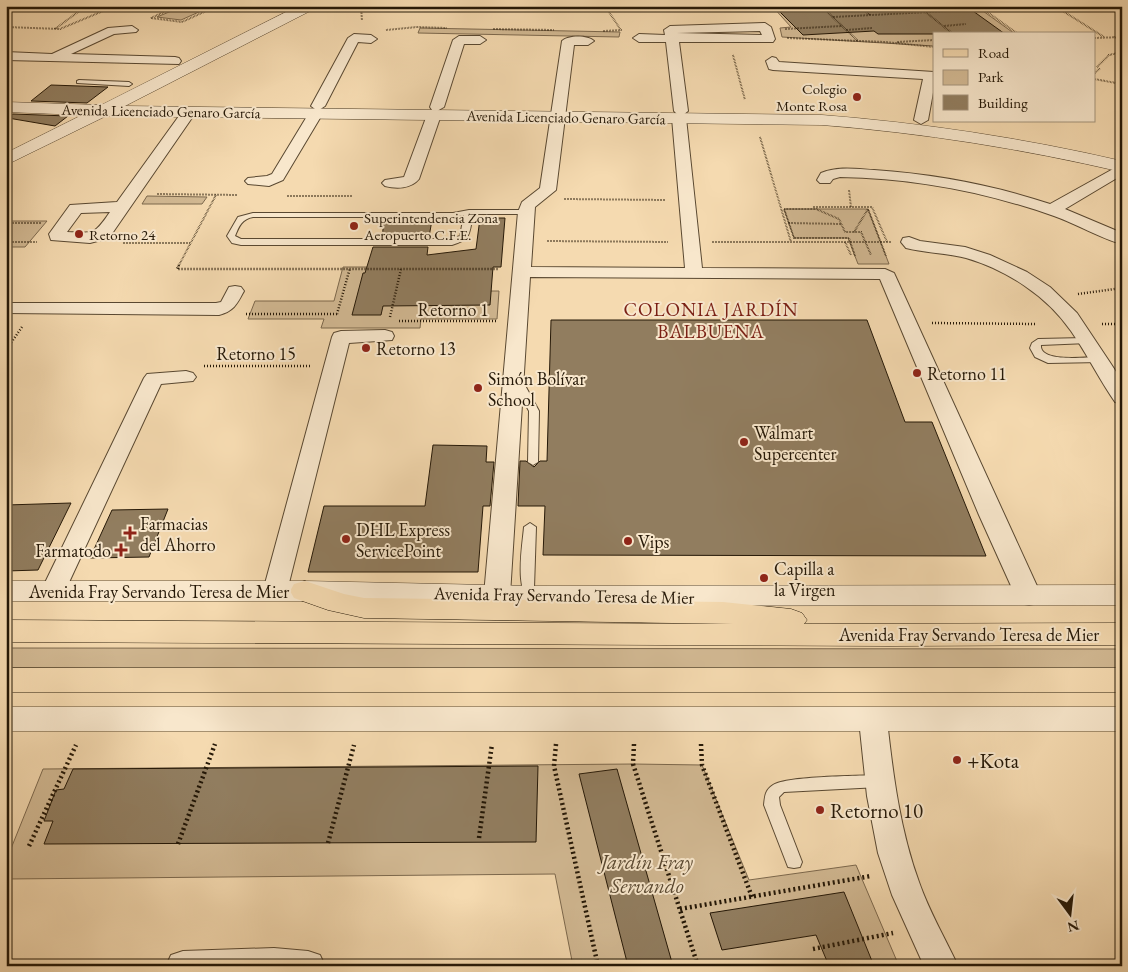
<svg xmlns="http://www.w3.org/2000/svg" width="1128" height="972" viewBox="0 0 1128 972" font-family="'EB Garamond',serif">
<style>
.green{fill:#d2b993;stroke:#7c684d}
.building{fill:#917d5f;stroke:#251807}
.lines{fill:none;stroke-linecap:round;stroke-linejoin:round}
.service-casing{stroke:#594831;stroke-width:2}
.minor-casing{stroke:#594831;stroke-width:2}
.tertiary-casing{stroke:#594831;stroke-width:1}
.primary-casing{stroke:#251807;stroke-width:1}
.path-far2{stroke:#251807;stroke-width:2;stroke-dasharray:0.5 1;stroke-linecap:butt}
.path-far1{stroke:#251807;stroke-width:2.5;stroke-dasharray:1 2;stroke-linecap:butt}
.path{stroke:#251807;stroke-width:4.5;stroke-dasharray:2 3;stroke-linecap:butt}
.service{fill:#f8e7cc;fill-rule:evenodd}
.minor{fill:#f8e7cc;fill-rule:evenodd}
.tertiary{fill:#f8e7cc;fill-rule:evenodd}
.primary{fill:#f5dab0;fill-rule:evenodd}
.poi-dot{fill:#8f2418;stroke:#f8e7cc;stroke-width:2}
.labels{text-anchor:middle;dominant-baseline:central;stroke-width:4;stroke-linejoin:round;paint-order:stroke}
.far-poi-label{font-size:15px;fill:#251807;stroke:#f8e7cc;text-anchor:start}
.far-street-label{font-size:15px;fill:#251807;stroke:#f8e7cc}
.street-label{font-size:18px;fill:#251807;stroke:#f8e7cc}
.poi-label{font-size:18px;fill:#251807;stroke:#f8e7cc;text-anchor:start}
.neighbourhood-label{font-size:19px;letter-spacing:1px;fill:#7a1f14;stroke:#f8e7cc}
.near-poi-label{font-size:21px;fill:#251807;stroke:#f8e7cc;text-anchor:start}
.near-park-label{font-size:21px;font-style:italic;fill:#594831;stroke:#f8e7cc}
</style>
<rect width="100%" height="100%" fill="#f5dab0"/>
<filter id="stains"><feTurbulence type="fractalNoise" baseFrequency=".004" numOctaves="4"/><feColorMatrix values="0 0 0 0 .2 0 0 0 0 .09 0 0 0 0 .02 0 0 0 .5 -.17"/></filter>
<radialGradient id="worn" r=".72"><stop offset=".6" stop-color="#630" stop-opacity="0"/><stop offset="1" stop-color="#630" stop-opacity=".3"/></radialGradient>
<path class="green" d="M772,6h59l13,11 85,-4 -9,-7h56l39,28h-81v12l-152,-9 -2,-9 11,-1z
M181,7h29l-29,13 -24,-3z
M420,28l200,4 -1,5 -201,-4z
M147,196l60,1 -5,7h-60z
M784,209h84l21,55h-31l-10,-26h-54z
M6,221h41l-22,26h-19z
M343,267h49l-6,24h113l-2,28h-76l-1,9h-99l3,-9h-76l7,-18h79z
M6,648l1116,1v24l-1116,-5z
M633,764l69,1 47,115 107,-15 43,101h-326l-18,-92 -549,5v-18l37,-92z"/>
<path class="building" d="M774,6h82l5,4 105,-4 39,28h-127l-4,-3 -71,4z
M51,85l57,2 -21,16 -56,-2z
M13,114l55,2 -13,10 -47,-8z
M480,218h25l-4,49h-8l-3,38 -107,1 -2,9h-29l11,-42h2l8,-26h55l-1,8 49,-6z
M392,219l40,1 -3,17h-47l2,-15z
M551,320h316l38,102h27l54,134 -443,-1 2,-49h-27l2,-45h6l8,6 6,-6h7z
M433,445l54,1 -1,16h8l-4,44h-7l-5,66h-170l16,-66h101z
M71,503l-33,67 -32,1v-66z
M168,509l-19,48 -59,1 22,-48z
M538,766l-2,76 -492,2 9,-23h-9l12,-31 8,-1 9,-20z
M617,769l56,197h-45l-49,-192z
M844,892l30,74h-45l-13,-31 -94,15 -12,-37z"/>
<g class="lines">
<defs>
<path id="service" d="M79,80l50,2 3,2 -3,2 -52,-3v-2z
M469,210h57l4,2 -4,2h-53c-4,19 -1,25 -21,31h-211l-9,-2 -5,-7 11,-19 15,-4h200zM464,215l-4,21 -8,3h-211l-6,-3c4,-10 7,-17 18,-19h200z
M1085,338l5,3 -2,2 -47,2c-2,18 44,12 57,12l5,3 -2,2 -53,1 -13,-6 -5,-9 2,-5 6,-4z
M516,375l5,3 18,33 -1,51 -5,3 -5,-3 1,-51 -18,-33z
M530,523l6,4 -2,61 7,8 -2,3c-28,8 -16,-57 -15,-72z
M879,775l5,2 2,4 -2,4 -5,2 -95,5 -5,5 1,8 22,57 -2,5 -6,1 -6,-1 -24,-62c1,-9 1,-15 9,-20 14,-9 86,-9 106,-10z"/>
<path id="minor" d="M765,23l6,4 4,12 -2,3h-94l9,69 -5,4 3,3 16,150 183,1 9,4 148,324 -4,6 -9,2 -9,-2 -4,-6 -37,-82 -99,-236 -350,-2 -20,318 -4,6 -9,2 -9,-2 -4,-6 34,-383 4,-10 18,-14 22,-147c6,-6 26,-6 32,0l-6,4h-14l-18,145 -21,17 -4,60 154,1 -13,-150 5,-4 -3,-3 -8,-69h-27l-6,-4 6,-4 26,1 -1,-5 6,-4zM760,31l2,4 -85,-2z
M132,26l6,4 -2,2 -22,2 -43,20 104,3 4,1 2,3 -2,3 -173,-4v-8l46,2 56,-26z
M354,34l17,1 6,4 -6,4 -13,-1 -33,64 -6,4 4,3 -40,67 -14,6 -21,-2 -3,-3 3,-3 19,-2 5,-2 37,-61 6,-4 -4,-3 37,-68z
M459,36h21l6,4 -6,4h-16l-20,63 -7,4 -5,-1 -2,-3 23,-67z
M772,57l4,1 3,4 155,10v15l-6,33 -7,4 -7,-4 9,-41 -150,-9 -4,-1 -3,-8z
M189,108l7,4 -87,126 -19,5 -39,-3 -2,-6 21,-29 47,-3 67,-93zM110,212c-16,23 -15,21 -43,20l14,-19z
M434,111l7,4 -22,64c-8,10 -23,10 -34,7l-3,-3 3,-3 19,-3 23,-62z
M1122,164v11l-57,34 57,24v11c-23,-6 -45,-20 -68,-28 -68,-24 -142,-38 -214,-39l-7,2 -3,4h-10l-3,-3 4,-7c17,-7 35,-4 53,-3 60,4 119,15 176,34z
M909,237l11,4 45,6 25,8 37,17 23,15 27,26 34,51 11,17v23l-7,-2c-16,-23 -28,-48 -44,-71 -24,-35 -64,-61 -105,-73 -19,-5 -40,-5 -60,-10l-5,-6 2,-4z
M235,286l6,1 3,4c-7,13 -10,20 -25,24l-213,-2v-10h210l5,-1 8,-15z
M385,330l7,2 2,4 -2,4 -43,3 -62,248 -3,6 -9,2 -9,-2 -3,-6 69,-254 2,-4 7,-2z
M186,371l7,2 3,4 -3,4 -32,3 -96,207 -3,6 -9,2 -9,-2 -3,-6 103,-213 3,-4z
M873,710l10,3 4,7c6,55 13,110 32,162 10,29 26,56 39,84h-34l-32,-71 -14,-42 -11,-57 -8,-76 4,-7z
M274,948l34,3 12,4 5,11h-159l5,-11 12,-4z"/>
<path id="tertiary" d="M298,6h18l-2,3 -189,97 697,9c101,8 201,23 300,46v11c-99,-23 -198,-39 -300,-47l-716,-9 -100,49v-12l76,-38 -76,-3v-10l95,3z
M6,581h299l230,5 587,-1v20l-587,1 -230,-5h-299z
M6,707h1116v24h-1116z"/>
<path id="primary" d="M305,581l39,13 20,4 359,4 68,7 11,4 5,7 -3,4 318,-1v22l-233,1 -883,-4v-22l727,4 -369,-6 -36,-8 -34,-12 -4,-7 4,-7z
M6,668h1116v24h-1116z"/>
</defs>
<use href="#service" class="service-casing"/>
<use href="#minor" class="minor-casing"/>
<use href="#tertiary" class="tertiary-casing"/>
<use href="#primary" class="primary-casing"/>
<path class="path-far2" d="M361,6l1,15
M605,6l16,24
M821,6l37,35
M859,6l11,9
M918,6l35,28
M979,6l39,28
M1055,6l49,31
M800,7l21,-1
M861,8l38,-2
M6,10l6,-4
M833,17l211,-11
M151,18l31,4 35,-16
M151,18l26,-12
M944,26l22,-2
M6,27l54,2 55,-23
M55,29l31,-23
M493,29l61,1
M785,29l57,-3
M386,30l31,-3 30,1
M846,30l26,-2
M603,31l19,-1
M1114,37l8,5
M787,38l98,4 49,5
M1094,38l28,-1
M897,42l37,-2
M733,55l12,45
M1097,67l12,-12 13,-3
M1094,74l6,-6
M1094,79l28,5
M760,137l31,105
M849,190l2,17
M157,194l81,1
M287,196h66
M564,199l102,1
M813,207h59l15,35
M6,223h35
M788,223l53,1
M854,232l14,-23 18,47
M547,241l121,1
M6,242h31
M712,242h179
M845,242l6,13
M123,243h67
M855,256l-6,-18h-55l-10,-29h32l23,10 6,13h16l10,23
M178,267l38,-72"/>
<path class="path-far1" d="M179,265l-2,4h321
M1078,294l44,-6
M246,314h91
M337,314l13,-46
M390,317l11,-48
M399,321h97
M932,323l104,1
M1102,324h20
M6,350l16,-23
M204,366h107"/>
<path class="path" d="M556,744l-2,22 44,200
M634,744l-1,20 65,202
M701,744l1,21 50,132
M479,838l13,-94
M328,843l26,-98
M178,844l37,-100
M29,846l47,-101
M680,909l191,-33
M813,949l80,-16
M721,966l2,-1"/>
<use href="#service" class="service"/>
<use href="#minor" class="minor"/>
<use href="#tertiary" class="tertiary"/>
<use href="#primary" class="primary"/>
</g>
<g class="poi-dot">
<circle cx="857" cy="97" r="5"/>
<circle cx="354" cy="226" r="5"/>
<circle cx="79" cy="234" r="5"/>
<circle cx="366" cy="348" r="5"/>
<circle cx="917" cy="373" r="5"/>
<circle cx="478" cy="388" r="5"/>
<circle cx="744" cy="442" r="5"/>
<path d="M127.5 525.5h5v5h5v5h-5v5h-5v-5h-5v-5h5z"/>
<circle cx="346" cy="539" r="5"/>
<circle cx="628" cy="541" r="5"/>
<path d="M118.5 542.5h5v5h5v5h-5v5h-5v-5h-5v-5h5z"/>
<circle cx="764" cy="578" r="5"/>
<circle cx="957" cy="760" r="5"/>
<circle cx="820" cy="810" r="5"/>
</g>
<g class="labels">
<g class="far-poi-label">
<text x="847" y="88" text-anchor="end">Colegio<tspan x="847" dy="17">Monte Rosa</tspan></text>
<text x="364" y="217">Superintendencia Zona<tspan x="364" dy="17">Aeropuerto C.F.E.</tspan></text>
<text x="89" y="234">Retorno 24</text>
</g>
<g class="far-street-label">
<text transform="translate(161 111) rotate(1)">Avenida Licenciado Genaro García</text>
<text transform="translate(566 117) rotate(1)">Avenida Licenciado Genaro García</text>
</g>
<g class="street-label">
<text x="453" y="309">Retorno 1</text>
<text x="256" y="353">Retorno 15</text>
<text x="159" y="591">Avenida Fray Servando Teresa de Mier</text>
<text transform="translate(564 595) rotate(1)">Avenida Fray Servando Teresa de Mier</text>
<text x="969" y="634">Avenida Fray Servando Teresa de Mier</text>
</g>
<g class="poi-label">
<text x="376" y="348">Retorno 13</text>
<text x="927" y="373">Retorno 11</text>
<text x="488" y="378">Simón Bolívar<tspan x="488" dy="21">School</tspan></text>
<text x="754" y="432">Walmart<tspan x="754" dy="21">Supercenter</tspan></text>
<text x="140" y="523">Farmacias<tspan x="140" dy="21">del Ahorro</tspan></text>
<text x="356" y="529">DHL Express<tspan x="356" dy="21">ServicePoint</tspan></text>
<text x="638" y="541">Vips</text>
<text x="111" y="550" text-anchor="end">Farmatodo</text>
<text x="774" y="568">Capilla a<tspan x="774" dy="21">la Virgen</tspan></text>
</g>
<g class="neighbourhood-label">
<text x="711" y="309">COLONIA JARDÍN<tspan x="711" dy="22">BALBUENA</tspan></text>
</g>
<g class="near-poi-label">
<text x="967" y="760">+Kota</text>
<text x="830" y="810">Retorno 10</text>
</g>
<g class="near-park-label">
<text x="647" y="861">Jardín Fray<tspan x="647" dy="24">Servando</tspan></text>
</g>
</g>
<rect width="1128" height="972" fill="none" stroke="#f5dab0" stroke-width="25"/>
<rect x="8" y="8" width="1113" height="957" fill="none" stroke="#251807" stroke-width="2.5"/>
<rect x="12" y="12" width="1103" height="947" fill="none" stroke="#251807"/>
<rect x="933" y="32" width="162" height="90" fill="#f8e7cc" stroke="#a4947d"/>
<rect x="943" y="49" width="25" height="8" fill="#f5dab0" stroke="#a4947d"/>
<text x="978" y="58" font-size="15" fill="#251807">Road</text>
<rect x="943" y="70" width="25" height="15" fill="#d2b993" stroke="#a4947d"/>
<text x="978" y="82" font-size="15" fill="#251807">Park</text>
<rect x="943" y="95" width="25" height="15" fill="#917d5f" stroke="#a4947d"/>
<text x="978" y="108" font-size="15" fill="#251807">Building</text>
<g transform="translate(1070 914) rotate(165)" stroke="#f8e7cc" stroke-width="4" paint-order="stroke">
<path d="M0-4L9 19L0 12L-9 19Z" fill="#251807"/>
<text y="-8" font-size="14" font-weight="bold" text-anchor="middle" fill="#251807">N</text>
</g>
<rect width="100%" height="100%" filter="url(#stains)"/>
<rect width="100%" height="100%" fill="url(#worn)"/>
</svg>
